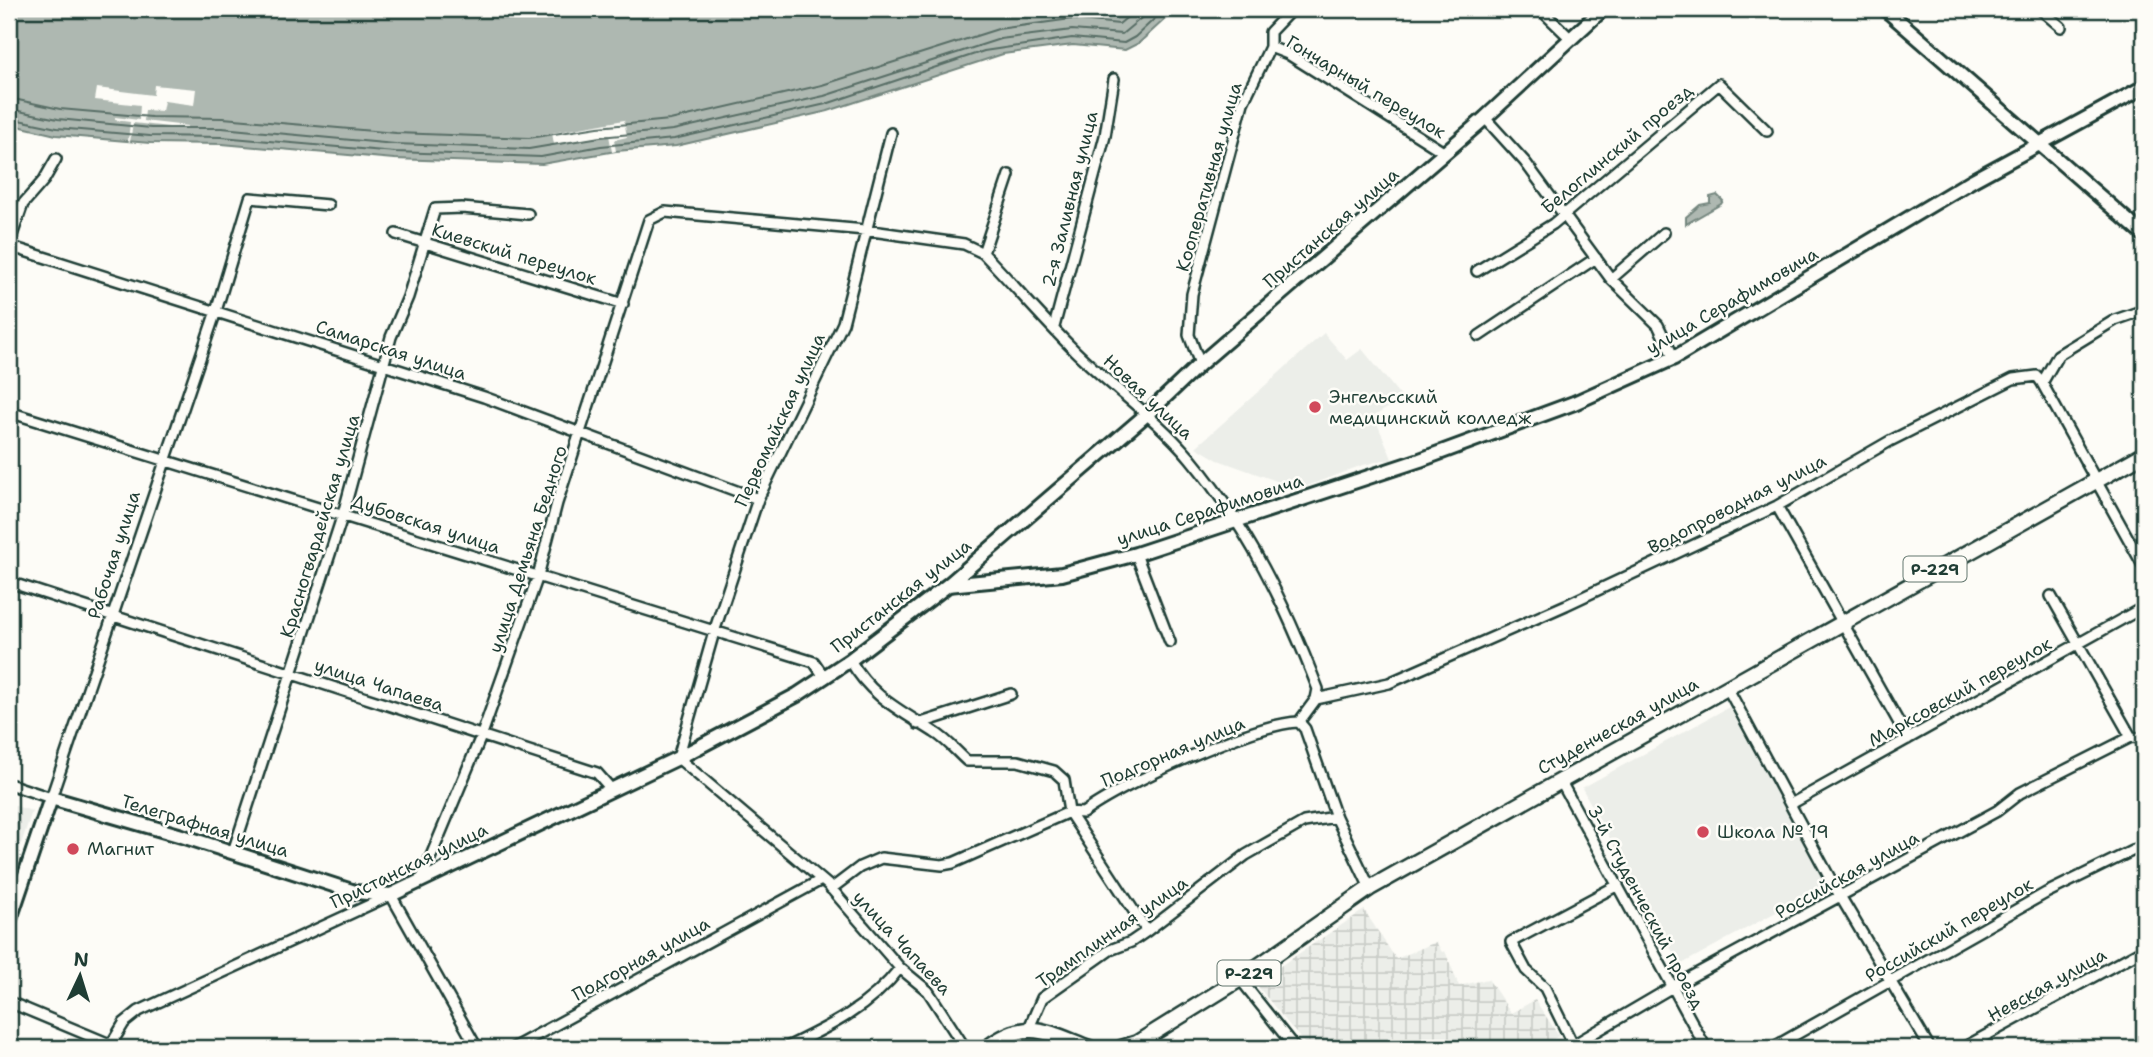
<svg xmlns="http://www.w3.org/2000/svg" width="2153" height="1057" viewBox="0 0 2153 1057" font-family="'Shantell Sans',sans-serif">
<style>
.built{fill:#eceee9}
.industrial{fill:url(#industrial-grid)}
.water{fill:#aeb8b1;stroke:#75877f;stroke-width:2}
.pier{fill:#fdfcf7}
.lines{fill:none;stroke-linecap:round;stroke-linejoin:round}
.shore{stroke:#586e66;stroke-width:2}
.street-casing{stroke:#1f3d34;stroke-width:14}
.secondary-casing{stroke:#1f3d34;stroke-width:18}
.primary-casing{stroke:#1f3d34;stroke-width:19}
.street{stroke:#fdfcf7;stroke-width:9}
.secondary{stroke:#fdfcf7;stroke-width:12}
.primary{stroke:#fdfcf7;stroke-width:14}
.poi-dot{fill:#d1495b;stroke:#fdfcf7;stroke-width:2.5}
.labels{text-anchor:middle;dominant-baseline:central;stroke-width:5;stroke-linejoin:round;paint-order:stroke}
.shield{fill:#fdfcf7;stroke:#62766e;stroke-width:2}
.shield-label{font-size:16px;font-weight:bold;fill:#1f3d34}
.street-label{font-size:18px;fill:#1f3d34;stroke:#fdfcf7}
.poi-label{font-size:18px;fill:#1f3d34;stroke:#fdfcf7;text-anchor:start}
</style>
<defs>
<pattern id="industrial-grid" width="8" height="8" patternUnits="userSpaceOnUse" patternTransform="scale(1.75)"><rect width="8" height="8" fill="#eceee9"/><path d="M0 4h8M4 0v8" fill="none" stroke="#cacdc8"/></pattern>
</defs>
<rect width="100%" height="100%" fill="#fdfcf7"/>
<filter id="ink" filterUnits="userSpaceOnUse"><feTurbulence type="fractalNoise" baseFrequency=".0143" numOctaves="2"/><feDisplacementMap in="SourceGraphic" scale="14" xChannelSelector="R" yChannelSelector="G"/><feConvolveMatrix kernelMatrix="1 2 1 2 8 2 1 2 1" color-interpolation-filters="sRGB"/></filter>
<g filter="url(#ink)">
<path class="built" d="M1324,333l23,27 15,-11 41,50 -29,17 19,45 -10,-1 -23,6 -53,20 -9,-2 -2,4 -78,-28 -22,-13z
M1729,707l98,177 -147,81 -98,-177z
M9,804l23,7 -23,69z"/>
<path class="industrial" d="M1364,910l32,49 40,-17 6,10 3,-1 14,35 29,-7 23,34 24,-13 24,36 -24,12h-227l-53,-65z"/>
<path class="water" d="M9,9h1167l-37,34 -14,7 -52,-5 -70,9 -175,57 -152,35 -60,5 -74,13 -148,-5 -172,-15 -72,-1 -94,-8 -47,-11z
M1717,195l6,6 -2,3 -35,20v-7l14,-12 10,-2v-6z"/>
<path class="pier" d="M154,85l42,4 -2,16 -30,-4 -2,10 -17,-1 -1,11 43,5v3l-54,-6 -3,19 -2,-1 2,-19 -15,-2v-3l24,3 1,-15 -45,-5 2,-12 56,7z
M624,120l3,17 -13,3 2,11 -4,1 -3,-17 -55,9 -2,-11z"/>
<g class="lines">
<path class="shore" d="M9,98l51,11 91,8 72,1 173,15 133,5 69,-11 72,-7 152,-35 176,-56 73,-10 48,5 18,-15
M9,109l49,10 93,9h71l173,16 134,5 71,-12 73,-7 151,-34 176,-57 72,-9 50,4 30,-25
M9,118l48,10 93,8 72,1 173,15 146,5 60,-11 73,-7 152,-35 158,-53 88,-13 52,5 11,-6 30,-28"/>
<defs>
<path id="street" d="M1540,9l30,29
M2040,9l21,18
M1270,47l18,7 157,99
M1485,118l40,44 86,117 47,46 16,33
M891,133l-48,190 -85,176 -44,133 -36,126 150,127 72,83 28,23 37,57
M396,234l227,70
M9,244l14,-40 21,-24 12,-21
M9,246l475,151 274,102
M983,253l26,-78
M1477,271l76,-47 166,-140 48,47
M1611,279l53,-46
M1054,327l51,-191 9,-57
M1479,336l117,-78
M1200,364l-11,-29 3,-41 51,-191 27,-56v-15l22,-23
M2042,383l102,184
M9,412l805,250 11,16
M1777,506l131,233
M1136,554l34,88
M9,582l588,191 15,17
M2051,596l80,141
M850,660c21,37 50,50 84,72 12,7 22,19 33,29h51l36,10 10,9 5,32 78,119
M1727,687l106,197 97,164
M1316,699l73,-16 177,-78 211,-99 113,-65 123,-62 24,-3 5,7 16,-28 57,-35 29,-10
M918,724l93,-30
M1560,780l146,268
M9,784l42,14 165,-487 34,-113 78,7
M1791,804l353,-197
M233,852l110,-338 48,-177 17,-40 27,-88 27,-1 66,6
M421,880l61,-146 56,-158 19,-73 92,-283 16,-8 200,18 99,14 19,9c30,31 57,63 87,93 38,39 85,70 120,112 59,71 95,146 128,231l-2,10 -17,23 6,7 31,88 34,71
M831,889l29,-22 21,-9 61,7 11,-2 116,-51 14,1c37,-28 171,-90 216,-91
M1240,979l55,69
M9,1002l110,46
M1029,1028l13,-30 68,-48 21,-8 16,-11 99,-76 58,-33 32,-5
M112,1043l12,-20 15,-12 252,-116 86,153
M1573,1045l-28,-57 -19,-18 -15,-28 107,-57
M513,1048l308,-168
M785,1048c44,-21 85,-41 115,-80
M1568,1048l106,-62 323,-175 23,-18 111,-56 13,1
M1772,1048l274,-155 98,-48
M1963,1048l181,-99"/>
<path id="secondary" d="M1885,9l259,226
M948,585l114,-11 74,-20 284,-94 154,-57 100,-45 299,-178 171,-93
M9,922l42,-124 131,38 173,56 36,3 287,-137 119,-63 53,-35 98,-75 199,-171 53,-50 285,-246 118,-109"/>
<path id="primary" d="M987,1048c40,-31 60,-16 102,0
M1121,1048l16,-5 103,-64 130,-91 774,-434"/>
</defs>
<use href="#street" class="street-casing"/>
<use href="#secondary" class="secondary-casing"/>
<use href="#primary" class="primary-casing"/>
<use href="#street" class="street"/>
<use href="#secondary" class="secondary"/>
<use href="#primary" class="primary"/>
</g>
</g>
<g class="poi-dot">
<circle cx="1315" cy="407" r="7"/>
<circle cx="1703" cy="832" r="7"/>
<circle cx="73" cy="849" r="7"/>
</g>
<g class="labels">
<g class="shield">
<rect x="1903.5" y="556.5" width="63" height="25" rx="5"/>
<rect x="1217.5" y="960.5" width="63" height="25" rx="5"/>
</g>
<g class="shield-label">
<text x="1935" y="569">Р-229</text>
<text x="1249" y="973">Р-229</text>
</g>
<g class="street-label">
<text transform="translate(1366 87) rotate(31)">Гончарный переулок</text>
<text transform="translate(1617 149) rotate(-40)">Белоглинский проезд</text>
<text transform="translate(1209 177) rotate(-74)">Кооперативная улица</text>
<text transform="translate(1070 199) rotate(-76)">2-я Заливная улица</text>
<text transform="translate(1331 228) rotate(-41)">Пристанская улица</text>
<text transform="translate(514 254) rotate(17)">Киевский переулок</text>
<text transform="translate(1732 301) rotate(-30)">улица Серафимовича</text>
<text transform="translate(391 350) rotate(18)">Самарская улица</text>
<text transform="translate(1148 397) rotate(43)">Новая улица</text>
<text transform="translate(780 420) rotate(-65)">Первомайская улица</text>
<text transform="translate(1737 504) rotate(-27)">Водопроводная улица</text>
<text transform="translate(1210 510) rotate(-18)">улица Серафимовича</text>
<text transform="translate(426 524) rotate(18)">Дубовская улица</text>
<text transform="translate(320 526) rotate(-73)">Красногвардейская улица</text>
<text transform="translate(528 549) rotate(-72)">улица Демьяна Бедного</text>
<text transform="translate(114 555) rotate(-72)">Рабочая улица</text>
<text transform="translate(901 596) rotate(-38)">Пристанская улица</text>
<text transform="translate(379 685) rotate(18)">улица Чапаева</text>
<text transform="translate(1960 692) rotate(-29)">Марксовский переулок</text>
<text transform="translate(1618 726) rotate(-29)">Студенческая улица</text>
<text transform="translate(1173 752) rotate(-23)">Подгорная улица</text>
<text transform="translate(205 826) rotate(17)">Телеграфная улица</text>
<text transform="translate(409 866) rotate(-26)">Пристанская улица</text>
<text transform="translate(1847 875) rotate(-29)">Российская улица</text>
<text transform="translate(1646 907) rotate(62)">3-й Студенческий проезд</text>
<text transform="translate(1949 930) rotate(-30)">Российский переулок</text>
<text transform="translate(1112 932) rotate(-35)">Трамплинная улица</text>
<text transform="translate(902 943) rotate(47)">улица Чапаева</text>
<text transform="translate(641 959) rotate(-29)">Подгорная улица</text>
<text transform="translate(2047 985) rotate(-29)">Невская улица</text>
</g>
<g class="poi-label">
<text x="1329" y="397">Энгельсский<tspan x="1329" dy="21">медицинский колледж</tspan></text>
<text x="1717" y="832">Школа № 19</text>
<text x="87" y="849">Магнит</text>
</g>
</g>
<rect width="2153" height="1057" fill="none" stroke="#fdfcf7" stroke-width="35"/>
<rect x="18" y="18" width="2118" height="1022" fill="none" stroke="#1f3d34" stroke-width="2.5" filter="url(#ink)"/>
<g transform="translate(80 976) rotate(4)" stroke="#fdfcf7" stroke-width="5" paint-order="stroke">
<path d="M0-5L12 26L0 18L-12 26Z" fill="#1f3d34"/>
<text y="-10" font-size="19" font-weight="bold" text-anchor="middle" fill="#1f3d34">N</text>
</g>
</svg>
